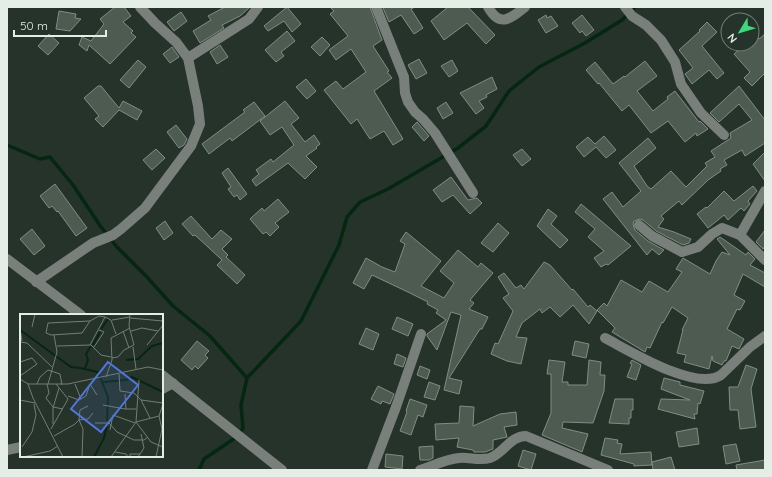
<svg xmlns="http://www.w3.org/2000/svg" width="772" height="477" viewBox="0 0 772 477" font-family="Quicksand,sans-serif">
<style>
.lines{fill:none;stroke-linecap:round;stroke-linejoin:round}
.stream{stroke:#052712;stroke-width:3.5}
.building{fill:#4d5b51;stroke:#7f8e83}
.minor{stroke:#797f7a;stroke-width:10}
.inset-river{fill:none;stroke:#052712;stroke-width:2}
.inset-road{fill:none;stroke:#727d76;stroke-width:1}
.view{fill:#4f76dc;fill-opacity:0.15;stroke:#4f76dc;stroke-width:2}
.inset-edge{fill:none;stroke:#e5ede7;stroke-width:2}
</style>
<rect width="100%" height="100%" fill="#26332a"/>
<g class="lines">
<path class="stream" d="M7,145l33,14 10,-2 23,28 28,42 15,19 30,30 27,30 37,30 37,42
M199,470l5,-11 34,-23 5,-8 -2,-23 6,-27 54,-57 38,-76 8,-28 13,-15 28,-13 70,-41 28,-22 23,-35 30,-24 46,-24 37,-23 13,-13"/>
</g>
<path class="building" d="M115,7h9l7,9 -8,6 10,9 -2,2 5,4 -26,27 -21,-19 -2,6 -8,-6 3,-8 9,4 13,-17 -4,-5z
M225,7h25l-10,9 -18,9 2,3 -24,15 -7,-12 18,-11 -3,-4z
M287,7l14,17 -9,8 -8,-11 -16,10 -4,-5z
M330,7h40l12,33 -9,6 16,25 -2,1 5,6 -18,13 29,48 -10,6 -9,-14 -14,8 -13,-20 -6,5 -27,-34 12,-9 7,8 23,-17 -15,-23 -15,11 -7,-10 19,-14 -18,-22 4,-3z
M384,7h31l-4,2 12,19 -9,6 -13,-19 -12,7 -6,-14z
M448,7h20l27,28 -9,9 -19,-21 -23,17 -13,-19z
M59,11l17,3 -1,4 6,1 -11,12 -14,-2z
M181,12l6,9 -13,10 -7,-9z
M546,15l1,3 4,-2 7,10 -12,7 -8,-13z
M582,15l12,15 -8,6 -4,-5 -2,2 -8,-10z
M707,22l10,10 -15,14 22,27 -7,6 -8,-9 -17,14 -7,-10 8,-6 -14,-18 21,-19 -1,-1z
M287,31l8,10 -14,11 3,4 -8,6 -11,-12z
M49,34l10,9 -11,12 -10,-9z
M765,34v39l-13,13 -8,-8 6,-6 -16,-18 12,-10h6v-5l4,-4 3,4z
M322,37l8,8 -10,11 -9,-9z
M220,45l8,12 -11,7 -7,-12z
M172,47l7,10 -9,6 -7,-9z
M419,59l8,14 -11,6 -8,-14z
M138,60l8,7 -17,21 -9,-8z
M452,60l6,11 -9,6 -8,-11z
M645,61l12,15 -20,15 16,20 15,-12 -1,-2 8,-6 24,31 1,-1 8,8 -11,7 -1,-3 -11,9 -17,-21 -17,12 -22,-28 -7,6 -23,-28 -1,1 -12,-14 9,-8 18,22 11,-8 1,1z
M492,77l5,12 -11,6 1,2 -8,4 5,7 -8,6 -16,-21z
M306,79l10,12 -9,8 -11,-12z
M98,86h3l18,22 4,-7 19,10 -5,9 -18,-10 -16,17 -8,-8 4,-3 -15,-18z
M739,86l26,34v23l-20,13 -3,-6 -18,10 3,5 -7,4 1,2 -13,9 -26,25 -3,-4 -18,15 3,3 -6,8 16,5 17,7 -2,4 -6,2 -27,-14 -13,-11 -3,-1 -6,2 -1,3 2,6 13,11 16,9 -5,5 -7,-6 -5,6 -44,-56 9,-7 11,15 18,-16 -22,-28 29,-25 8,10 -22,18 13,20 4,3 20,-18 15,16 21,-21 -2,-3 10,-6 -4,-6 20,-13 -1,-5 22,-13 -13,-16 -20,18 -9,-9z
M285,101l14,17 -8,6 14,18 9,-7 6,9 -4,3 1,1 -11,8 11,11 -12,12 -17,-16 -32,23 -4,-6 7,-6 -3,-4 15,-11 2,3 21,-17 -12,-18 -12,8 -10,-14z
M254,102l11,14 -33,25 -2,-3 -21,16 -7,-10 43,-32 -2,-2z
M446,102l7,11 -10,6 -6,-11z
M417,122l12,14 -5,5 -12,-14z
M176,125l11,14 -3,6 -5,3 -12,-16z
M604,136l12,14 -10,8 -10,-11 -12,10 -8,-10 12,-10 7,7z
M156,149l9,9 -13,12 -9,-10z
M522,149l9,10 -9,7 -9,-11z
M765,152v29l-12,-17z
M228,168l19,26 -7,6 -3,-5 -3,2 -6,-8 3,-2 -9,-14z
M451,177l17,23 9,-2 5,5 -12,11 -17,-19 -11,7 -9,-12z
M55,184l32,44 -11,8 -18,-25 -1,1 -5,-6 -3,2 -9,-12z
M753,186l4,5 -9,10 2,3 -6,7 -3,-3 -13,12 -4,-5 -16,13 -11,-14 9,-7 1,1 17,-17 10,10z
M278,199l11,13 -14,11 4,4 -9,9 -4,-4 -3,2 -13,-15 12,-11 2,3z
M581,204l50,42 -23,19 -2,-1 -5,3 -7,-9 10,-7 -16,-14 7,-8 -20,-17z
M548,209l9,7 -6,8 17,16 -8,8 -23,-22z
M191,216l21,23 9,-9 11,9 -10,10 6,6 -2,2 19,18 -8,9 -20,-19 5,-5 -27,-25 -2,1 -11,-12z
M165,221l8,12 -9,7 -8,-12z
M498,223l11,10 -16,19 -12,-9z
M32,229l13,17 -11,9 -14,-16z
M765,230v16l-2,3 -7,-7z
M406,232l35,29 -20,25 23,12 10,-15 -14,-12 18,-21 20,17 3,-4 12,10 -23,27 4,3 -5,6 19,8 -6,12h-2l-31,49 13,3 -3,13 -15,-4 17,-75 -10,-3 -14,38 -10,-14v-2l19,-14 -10,-7 2,-3 -11,-6 1,-2 -18,-9 -38,-18 -8,14 -11,-6 13,-25 16,9 13,5 10,-28 -5,-3z
M720,237l26,18 2,-3 7,7 -5,6 15,8v14l-22,-13 -9,21 11,6 -5,9 -3,-1 -10,20 17,10 -5,10 -7,-3 -6,15h-2l-2,4 -9,-4 -1,-5 -3,13 -25,-7 2,-7 -9,-2 6,-23h-1l6,-12 -16,-11 -9,16 -1,-1 -12,26 -3,-1 -2,5 -33,-20 3,-4 -18,-18 7,-7 3,3 14,-26 21,12 7,-11 19,11 14,-20 -6,-3 7,-11 27,16 6,-13 6,-9 8,3 -13,-16z
M544,262l6,3 22,25 1,-1 15,18 2,-2 7,6 -8,13 -16,-19 -13,12 -10,-10 -8,6 -2,-4 -18,14 -6,14 11,1 -6,26 -14,-3 -16,-7 4,-11 3,1 15,-33 -10,-13 6,-4 -11,-17 6,-4 12,15 5,-3 3,4z
M397,317l16,7 -5,12 -16,-7z
M366,328l13,6 -6,16 -14,-6z
M197,341l12,10 -4,4 3,3 -10,11 -3,-3 -3,4 -11,-10z
M575,341l14,3 -3,14 -14,-3z
M397,354l9,4 -3,9 -9,-3z
M549,360l16,2 -3,20h6v3h19l2,-25 12,2 -1,13h5l-1,16 -11,32 -30,-1 -1,6 26,6 -6,18 -40,-17 9,-22v-39h-4z
M632,360l9,5 -5,15 -9,-3 5,-13 -2,-1z
M746,365l11,4 -6,20 5,38 -16,2 -2,-19h-8l-1,-23h9z
M420,366l10,4 -3,9 -10,-4z
M664,378l16,4v3l24,6 -4,13 -2,-1 -1,11h-3l1,5 -37,-10 3,-10 29,1 -29,-11z
M429,382l11,4 -5,14 -11,-3z
M378,386l16,8 -4,10 -8,-3 -1,3 -10,-5z
M410,399l17,6 -4,12 -5,-2 -7,20 -11,-4 7,-19 -1,-1z
M615,399h18v11h-2v8h-2v6l-20,-1z
M460,406l14,1 -1,19 27,-12 16,-2 1,13 -13,2 3,10 -14,3v9l-8,3h-11l-1,-2 -16,-3 2,-9 -23,2 -1,-16 24,-1z
M697,428l2,16 -20,3 -3,-15z
M605,438l13,2 -1,3 5,1 -2,10 31,-2 1,13 -18,1v-2l-33,-9z
M736,444l4,17 -14,3 -3,-18z
M433,446v12l-4,2h-9l-1,-13z
M523,450l13,4 -5,16 -13,-4z
M386,454l17,2 -1,13 -17,-2z
M671,457l4,13h-22l-1,-8z
M765,460v10h-28l-1,-5z"/>
<g class="lines">
<path class="minor" d="M376,7l28,70 1,16 3,9 7,10 8,7 12,14 38,60
M488,7c12,21 22,12 37,0
M625,7l7,9 14,9 15,15 14,22 6,22 20,29 23,22
M188,58l61,-39 9,-12
M639,225l13,11 30,16 16,-5 14,-13 10,-6 18,7 25,25
M740,235l25,-44
M7,259l74,56
M36,282l57,-39 20,-8 8,-6 24,-21 46,-62 9,-22 -2,-18 -10,-48 -12,-16 -21,-19 -15,-16
M605,338c25,13 91,54 116,37l29,-28 15,-11
M162,375l120,95
M162,389l11,-6
M7,450l14,-3
M372,470l24,-63 25,-73
M420,470c13,-4 26,-11 39,-12 10,-1 21,3 31,0 14,-5 20,-22 36,-22l82,34"/>
</g>
<g transform="translate(20 314)">
<rect width="143" height="143" fill="#26332a"/>
<path class="inset-river" d="M81,15l7,-10M0,16l51,37 9,1M73,31l7,-13M106,46l12,-1 14,-13 11,-3M60,54l18,4 10,25 -1,24M65,54l3,-8 -2,-6 5,-8M83,68l23,-2 6,-3 31,15M74,143l10,-19 3,-13"/>
<path class="inset-road" d="M85,3l6,3 5,14M110,4l33,3M92,6l18,-3M70,7l-8,12 -31,2 -5,-2 2,-10zM70,7l9,-5 6,1 -15,28M12,13l3,-13M0,15l2,12M103,17l6,17M111,17l11,-3 16,3M0,28l7,1 25,24M127,31l16,-20M37,32l34,-1 10,10 10,2M74,33l10,-15 -5,-2M113,33l3,22M92,44l6,-1 6,-7 10,-5 -5,-19 1,-12M0,48l12,-4 5,6 -17,12M99,60l1,17 14,2 7,7 22,3M86,63l6,-17 -1,-22 19,-10M0,65l8,5 5,14 30,59M119,66l-3,42 15,20 12,5M8,70h40l80,-17 15,3M17,70l3,-7 8,-7 12,4 2,11M27,70l2,9 -3,5 7,9 10,2M28,70l9,-32 -3,-17M55,70l6,15M70,70l7,11M105,80l1,15M48,82l11,4 7,-4 4,-12M0,86l15,3M121,86l9,18M83,91l22,4h11M75,109h14l8,9 17,8h10l4,-3M33,110v-16l6,-20M31,115l17,-30 -12,-15M90,116l3,-15 22,8M34,122l21,-12 4,-4 1,-10 8,-4M2,133l10,-15 4,-17 -2,-11M95,138l11,2 2,3M3,143l27,-6 8,-5M62,143l1,-28 -4,-9 9,-1 5,-6M91,143l25,-35 23,-6M110,143v-3h10M118,143l6,-9 -3,-14M136,143l6,-28 -3,-13 4,-12"/>
<path class="view" d="M88,48l30,23 -37,47 -30,-23z"/>
<rect width="143" height="143" class="inset-edge"/>
</g>
<rect width="772" height="477" fill="none" stroke="#e5ede7" stroke-width="16"/>
<g transform="translate(740 32) rotate(232)"><circle r="19" fill="#26332a" stroke="#727d76"/>
<path d="M0-3L7 15L0 10L-7 15Z" fill="#3ed77d"/>
<text y="-6" font-size="11" font-weight="bold" text-anchor="middle" fill="#e5ede7">N</text>
</g>
<path d="M14 30v6h92v-6" fill="none" stroke="#e5ede7" stroke-width="2"/>
<text x="20" y="30" font-size="12" fill="#e5ede7" stroke="#26332a" stroke-width="3" paint-order="stroke">50 m</text>
</svg>
